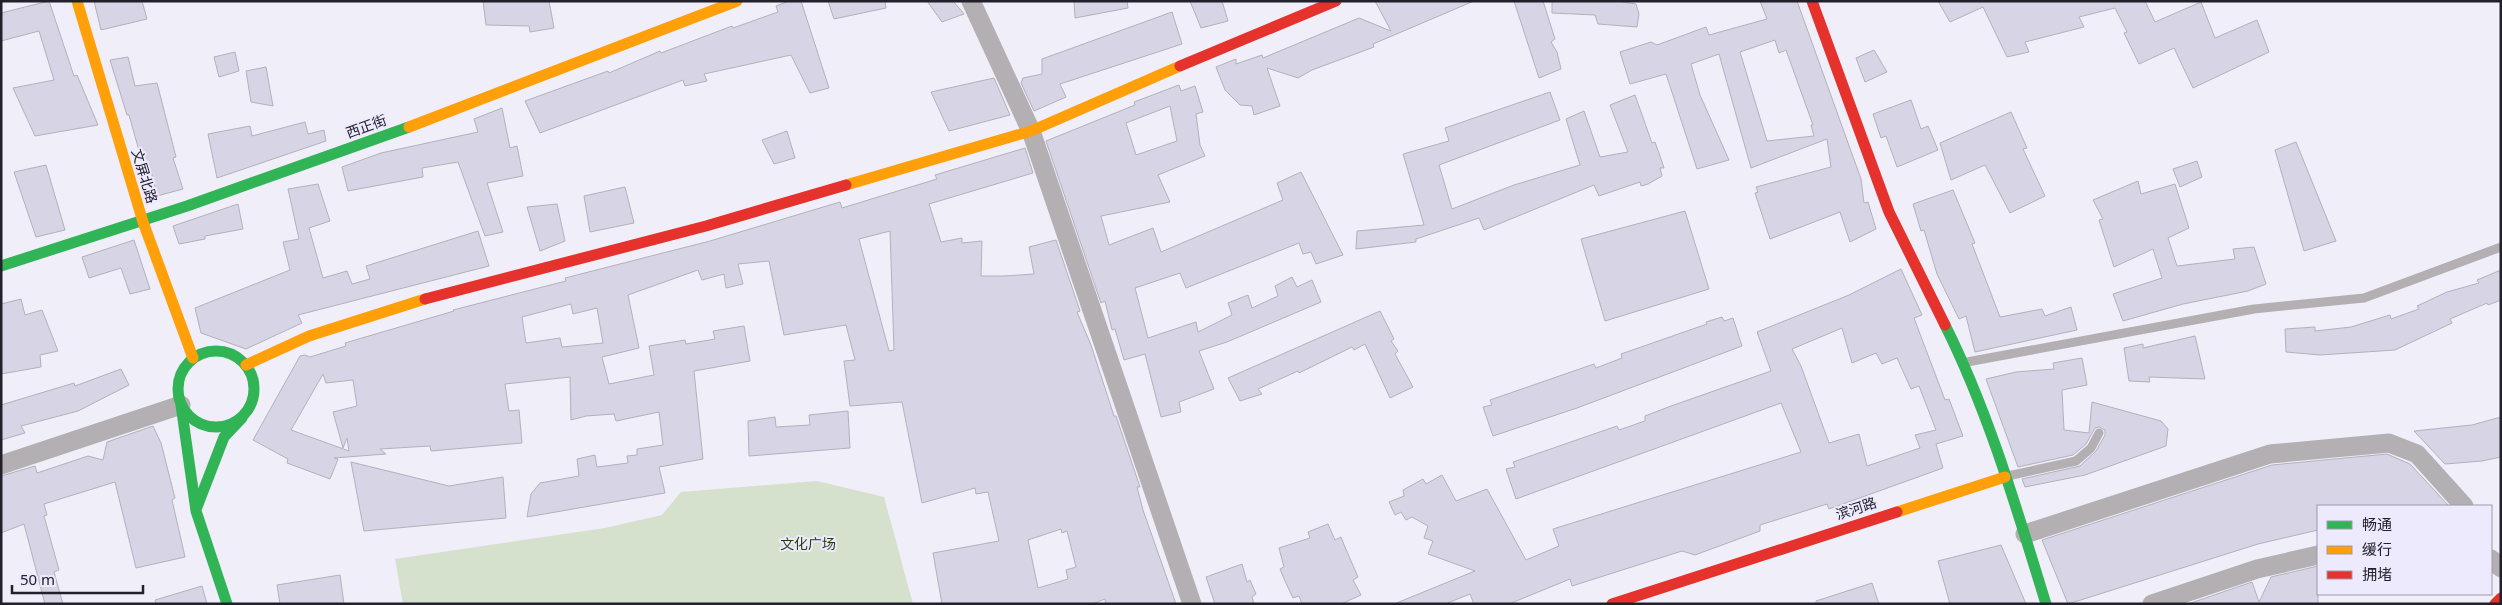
<svg xmlns="http://www.w3.org/2000/svg" width="2502" height="605" viewBox="0 0 2502 605" font-family="'Noto Sans','Noto Sans SC',sans-serif">
<style>
.green{fill:#d5e0cd}
.building{fill:#d7d4e5;stroke:#b2b1bb;fill-rule:evenodd}
.lines{fill:none;stroke-linecap:round;stroke-linejoin:round}
.lane{stroke:#b4afb2;stroke-width:9}
.street{stroke:#b4afb2;stroke-width:19}
.fast{stroke:#30b455;stroke-width:11}
.slow{stroke:#ff9f0a;stroke-width:11}
.jam{stroke:#e5322d;stroke-width:11}
.labels{text-anchor:middle;dominant-baseline:central;stroke-width:4;stroke-linejoin:round;paint-order:stroke}
.street-label{font-size:14px;fill:#22212b;stroke:#edeafd}
.park-label{font-size:14px;fill:#293c0f;stroke:#edeafd}
</style>
<rect width="100%" height="100%" fill="#f0eef9"/>
<path class="green" d="M817,481l67,16 29,107h-510l-8,-45 210,-31 57,-13 19,-23z"/>
<path class="building" d="M49,1l25,75 3,-1 21,50 -63,11 -22,-48 41,-8 -15,-49 -38,10v-28z
M94,1h48l5,18 -46,11z
M483,1h66l5,27 -24,4 -1,-6 -43,-1z
M789,1h12l28,87 -19,5 -19,-38 -87,19 3,7 -22,5 -2,-6 -143,53 -15,-32 83,-30 1,2 51,-22 1,2 71,-27 1,2 45,-16 -2,-6z
M828,1h57l1,7 -52,11z
M927,1h26l11,13 -22,8z
M1074,1h53l1,7 -53,10z
M1190,1h32l6,20 -27,7z
M1375,1h99l-101,43 1,3 -62,23 -14,8 -31,-10 13,38 -26,9 -2,-9 -12,-1 -15,-15 -9,-23 20,-8v5l26,-9 1,3 96,-40 32,13z
M1514,1h29l12,38 -4,3 6,10 4,17 -22,9z
M1552,1h65l19,3 3,10 -2,13 -39,-3 -3,-9 -43,-2z
M1760,1h37l64,178 3,24 4,-1 8,27 -26,13 -10,-30 -70,27 -15,-46 3,-1 -2,-5 75,-20 -4,-28 -76,29 -32,-114 -28,10 9,31 29,65 -32,9 -31,-95 -36,10 -10,-32 31,-10 6,3 49,-18 3,8 58,-16zM1775,40l4,13 7,-3 27,75h-2l3,11 -47,5 -27,-89z
M1938,1h207l10,21 46,-20 14,36 42,-18 12,32 -76,36 -19,-40 -35,16 -15,-31 3,-1 -12,-24 -36,9 5,10 -59,15 4,10 -22,5 -24,-50 -33,15z
M1172,12l10,32 -122,40 6,13 -32,14 -13,-28 2,-5 19,-4v-15z
M1874,50l13,22 -22,10 -9,-24z
M235,52l4,19 -20,6 -5,-20z
M128,57l7,29 22,-3 19,74 -3,1 10,31 -26,7 -8,-33 -6,2 -14,-50h-2l-17,-55z
M266,67l7,39 -22,-4 -5,-31z
M994,78l16,37 -61,16 -18,-39z
M1179,85l2,6 14,-5 8,26 -7,2 4,31 5,11 -47,19 12,27 -69,14 8,29 44,-17 8,24 122,-52 -6,-17 24,-11 42,83 -27,9 -5,-12 -8,2 -4,-11 -113,45 -6,-15 -45,15 13,50 48,-16 2,10 34,-17 -4,-12 20,-8 4,13 26,-12 -3,-10 17,-9 5,10 15,-7 9,22 -94,40 -28,9 15,38 -35,13 2,10 -20,5 -16,-63 -21,6 -9,-31 -3,1 -7,-29 -4,2 -55,-162 89,-36 -1,-3zM1170,106l7,35 -41,14 -10,-32z
M1550,92l10,28 -121,45 13,44 62,-24 66,-20 -14,-46 18,-8 16,46 28,-5 -18,-47 25,-10 17,48 3,-1 6,17 3,9h-4l2,8 -14,8 -7,2 -1,-4 -41,14 -5,-11 -110,45 -5,-12 -63,21v3l-60,7 1,-18 67,-6 -21,-71 46,-13 -4,-13z
M1911,100l10,29 7,-3 10,24 -41,17 -11,-31 -5,2 -8,-24z
M502,108l8,40 7,-2 6,30 -36,7 16,49 -18,4 -27,-74 -36,6 1,9 -75,14 -6,-24 39,-14 97,-21 -4,-13z
M2011,112l16,36 -4,1 22,47 -35,17 -25,-48 -34,15 -11,-37z
M305,122l3,12 16,-4 2,11 -109,37 -9,-44 42,-8 2,10z
M787,131l8,27 -21,6 -12,-24z
M2296,142l40,99 -32,10 -29,-101z
M1025,148l8,25 -104,31 12,38 21,-4v5l20,-2 -1,35h23l30,-2 -5,-27 27,-7 24,71 -3,1 14,33 23,71h2l22,65 2,6h-3l6,23 33,94h-70l-1,-5 -13,5h-150l-9,-51 66,-12 -11,-49 -12,2 -1,-6 -53,15 -20,-101 -52,4 -6,-45 11,-1 -9,-35 -62,10 -15,-74 -31,3 5,20 -17,4 -2,-14 -22,6 -4,-10 -70,25 11,53 -37,9 7,27 45,-9 -5,-29 36,-6 1,4 29,-5 -2,-8 31,-5 6,35 -56,10 9,88 -44,8 6,26 -138,24 4,-23 9,-11 39,-7 -2,-17 18,-4 2,12 31,-4 -1,-7 10,-1v-6l26,-4 -4,-33 -43,9 -2,-7 -28,2 -15,4 -1,-43 -65,7 4,27 10,-1 3,33 -91,8 -1,-5 -50,3 6,5 -52,4 4,1 -8,20 -43,-16 1,-4 -35,-19 47,-84 5,-1 5,2 36,-11 -1,-3 109,-32 -1,-1 113,-29 -1,-3 145,-37 130,-39 2,6 95,-29 -2,-4zM890,231l4,119 -5,1 -30,-112zM571,304l2,10 24,-6 6,35 -41,4 -2,-9 -34,5 -4,-26zM323,374l3,9 27,-3 4,26 -24,6 10,36 4,-10 2,13 -58,-21zM1061,529l1,4 5,-2 9,36 -10,3 2,9 -30,9 -10,-48z
M2197,161l5,16 -22,10 -7,-18z
M46,165l19,65 -29,7 -22,-65z
M2138,181l3,13 34,-10 14,44 -21,10 9,28 58,-7 -2,-10 21,-2 12,37 -18,7 -65,13 -60,17 -10,-27 49,-16 -9,-29 -39,18 -15,-47 4,-1 -10,-19z
M318,184l12,37 -21,7 14,50 24,-7 5,13 18,-5 -4,-13 112,-35 11,35 -191,49 4,8 -56,26 -45,-16 -6,-25 95,-38 -7,-28 16,-3 -11,-50z
M625,187l9,36 -44,9 -6,-36z
M1953,190l22,53 -3,1 28,73 42,-8 3,7 26,-9 6,23 -102,22 -9,-36 -7,3 -22,-45 -13,-44 -3,1 -8,-27z
M238,204l5,25 -38,7v3l-26,5 -6,-18z
M557,204l8,37 -25,10 -13,-44z
M1685,211l24,78 -104,32 -24,-82z
M134,240l16,49 -20,5 -9,-26 -32,10 -7,-21z
M1901,269l21,46 -8,3 31,82 4,-1 14,37 -27,8 7,24 -114,41 -2,-5 -67,21v6l-65,24 -13,-4 -110,35 -2,-7 -61,25h-35l-4,-10 -25,10h-51l81,-33 -47,-17 5,-13 -9,-3 4,-12 -16,-9 -6,3 -5,-8 -6,3 -6,-13 15,-6 -1,-6 20,-11 3,5 16,-9 14,26 31,-12 39,71 33,-14 -6,-17 248,-77 -20,-49 -265,96 -10,-30 9,-2 -2,-5 104,-36 2,4 26,-9v-5l26,-10 100,-35 -14,-39 92,-37zM1842,328l10,35 24,-10 6,11 15,-6 14,31 8,-3 17,44 -21,5 5,13 -53,18 -8,-32 -30,9 -28,-77 -9,-17z
M2501,270v30l-13,5 -1,-2 -37,16 2,4 -57,27 -75,5 -34,-3 -1,-23 30,-2v4l36,-4 39,-12 1,4 28,-10 -2,-3 30,-14 32,-9 -2,-3z
M21,299l4,16 17,-5 16,41 -18,4 1,12 -40,7v-70z
M1380,311l14,28 -3,2 7,10 -3,3 18,33 -23,11 -25,-54 -11,6 -2,-3 -53,26 -1,-2 -40,18 4,5 -22,7 -12,-23z
M1722,317l2,4 9,-3 9,28 -165,62 -84,28 -10,-29 9,-2 -2,-5 104,-36 2,4 26,-10 -1,-4 86,-30 -1,-2z
M2195,336l10,43 -56,-2 1,5 -21,-1 -5,-33 19,-4v4z
M2082,358l5,27 -25,5 2,40 25,3 3,-31 69,19 7,8 -2,17 -81,29 -60,12 -3,-8 58,-13 16,-15 9,-16v-5l-6,-3 -4,1 -9,16 -13,11 -55,12 -32,-88 30,-7 38,-3 -1,-6z
M121,369l8,16 -51,26 -57,15 4,7 -24,7v-35l73,-22 1,3z
M848,411l2,37 -101,8 -1,-35 27,-4 1,10 34,-2 -1,-10z
M2501,417v40l-19,4 -37,3 -31,-33 58,-6z
M153,426l8,17 14,55 -3,2 13,57 -49,11 -21,-86 -71,22 3,11 -3,1 15,54 -5,2 9,32h-18l-21,-80 -23,9v-57l34,-10 2,7 51,-17 15,4 4,-18z
M2387,454l23,10 39,42h-131v24l-60,14 -190,60 -26,-64 230,-75z
M351,462l98,24 54,-9 3,41 -142,13z
M1328,524l7,16 6,-3 4,10 13,30 -5,3 8,15 -20,9h-39l-3,-8 -6,2 -8,-17 -5,-12 4,-2 -5,-19 31,-10 -2,-6z
M2001,545l25,59h-76l-12,-43z
M1242,564l5,18 3,-2 6,14 -4,3 2,7h-39l-9,-27z
M2318,566v38h-130l64,-22 7,20 12,-25z
M340,575l4,29h-64l-3,-19z
M1872,583l7,21h-63v-3z
M202,586l5,18h-51l-1,-4z"/>
<g class="lines">
<path class="lane" d="M1967,362l287,-53 110,-11 137,-51
M2008,476l68,-15 15,-13 8,-15"/>
<path class="street" d="M971,1l60,130 161,473
M1,465l180,-60
M2025,534l245,-80 119,-11 28,11 47,52
M2491,559l10,9
M2152,604l105,-35 61,-14"/>
<path class="fast" d="M1,266l186,-60 222,-79
M1945,325c44,88 72,185 101,279
M178 389a38 38 0 1 1 76 0a38 38 0 1 1-76 0Z
M181,405l15,106 31,93
M197,507l27,-70 18,-19"/>
<path class="slow" d="M77,1l66,221 50,136
M409,127l328,-126
M846,185l185,-54 149,-65
M246,365l63,-29 116,-37
M1897,512l108,-35"/>
<path class="jam" d="M1812,1l77,211 56,113
M1180,66l156,-65
M425,299l281,-73 140,-41
M1612,604l285,-92
M2495,604l6,-6"/>
</g>
<g class="labels">
<g class="street-label">
<text transform="translate(366 126) rotate(-20)">西正街</text>
<text transform="translate(145 176) rotate(73)">文屏北路</text>
<text transform="translate(1856 508) rotate(-18)">滨河路</text>
</g>
<g class="park-label">
<text x="808" y="543">文化广场</text>
</g>
</g>
<rect width="2502" height="605" fill="none" stroke="#22212b" stroke-width="5"/>
<rect x="2317" y="505" width="175" height="90" fill="#edeafd" stroke="#9c9aa9"/>
<rect x="2327" y="521" width="25" height="8" fill="#30b455" stroke="#9c9aa9"/>
<text x="2362" y="530" font-size="15" fill="#22212b">畅通</text>
<rect x="2327" y="546" width="25" height="8" fill="#ff9f0a" stroke="#9c9aa9"/>
<text x="2362" y="555" font-size="15" fill="#22212b">缓行</text>
<rect x="2327" y="571" width="25" height="8" fill="#e5322d" stroke="#9c9aa9"/>
<text x="2362" y="580" font-size="15" fill="#22212b">拥堵</text>
<path d="M12 585v8h131v-8" fill="none" stroke="#22212b" stroke-width="2.5"/>
<text x="20" y="585" font-size="15" fill="#22212b" stroke="#edeafd" stroke-width="4" paint-order="stroke">50 m</text>
</svg>
